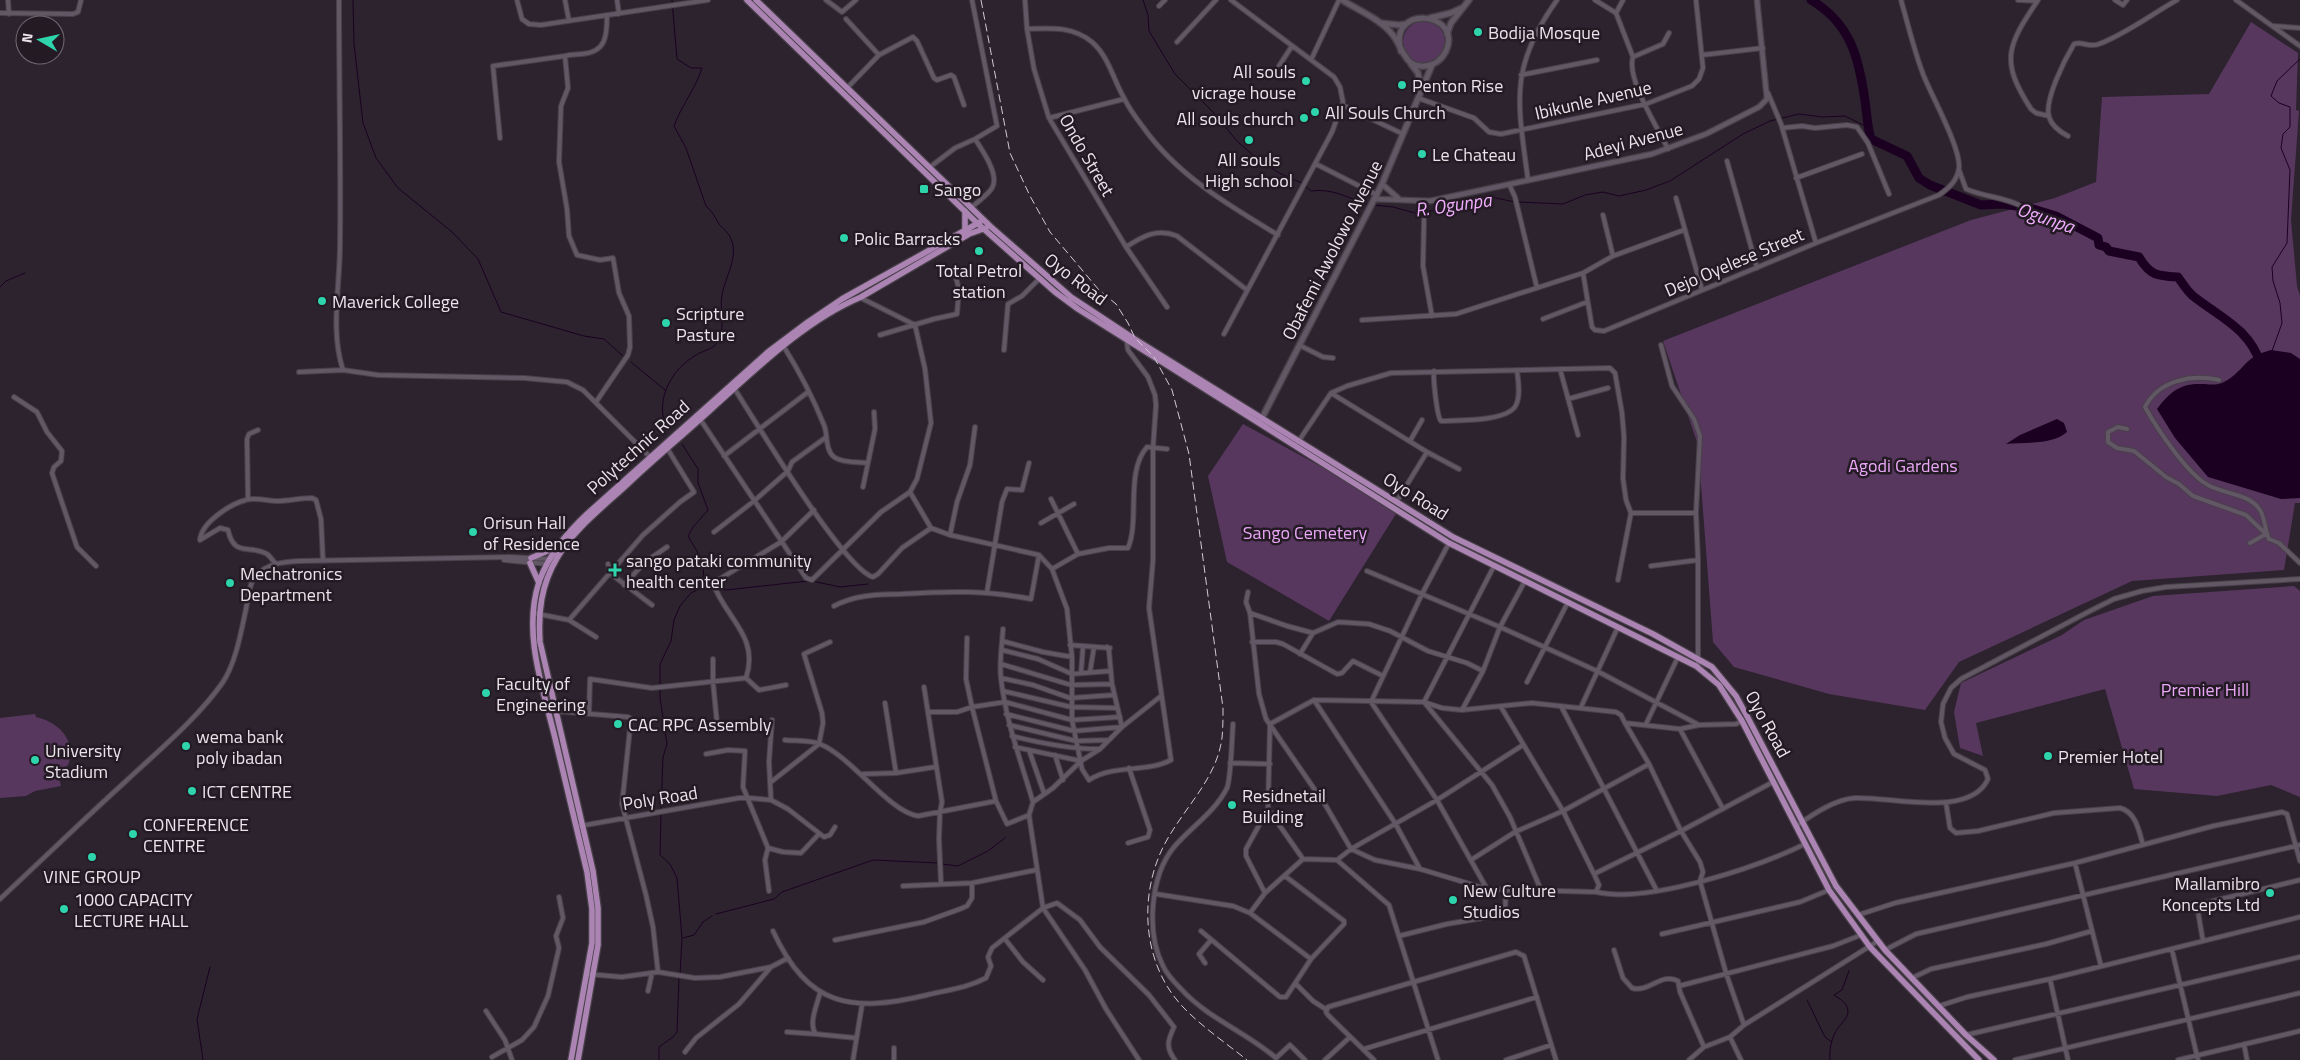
<svg xmlns="http://www.w3.org/2000/svg" width="2300" height="1060" viewBox="0 0 2300 1060" font-family="'Titillium Web',sans-serif">
<style>
.green{fill:#58375f}
.water{fill:#1c0022}
.lines{fill:none;stroke-linecap:round;stroke-linejoin:round}
.stream{stroke:#1c0022;stroke-width:1}
.river{stroke:#1c0022;stroke-width:9}
.minor-casing{stroke:#484049;stroke-width:6}
.tertiary-casing{stroke:#484049;stroke-width:7}
.secondary-casing{stroke:#484049;stroke-width:8}
.primary-casing{stroke:#484049;stroke-width:8}
.minor{stroke:#625764;stroke-width:4}
.tertiary{stroke:#625764;stroke-width:4.5}
.secondary{stroke:#625764;stroke-width:5}
.primary{stroke:#ab84b3;stroke-width:5.5}
.rail{stroke:#d2cad3;stroke-width:1;stroke-dasharray:8 4;stroke-linecap:butt}
.poi-dot{fill:#2ed4ab;stroke:#231a24;stroke-width:2}
.labels{text-anchor:middle;dominant-baseline:central;stroke-width:5;stroke-linejoin:round;paint-order:stroke}
.poi-label{font-size:18px;fill:#eae3eb;stroke:#231a24;text-anchor:start}
.street-label{font-size:18px;fill:#eae3eb;stroke:#231a24}
.park-label{font-size:18px;fill:#eaa7f7;stroke:#231a24}
.water-label{font-size:19px;font-style:italic;fill:#f1aefe;stroke:#231a24}
</style>
<rect width="100%" height="100%" fill="#2c232e"/>
<path class="green" d="M1403 42a21 21 0 1 1 42 0a21 21 0 1 1-42 0Z
M2251,22l47,31 -2,57 3,1 -8,109 6,66 3,10v207h-5l-11,67 -152,11 -173,81 -34,48 -96,-16 -95,-27 -21,-25 -15,-197 -35,-104 308,-121 84,-22 41,-16 6,-85 107,-3z
M1243,424l156,85 -70,112 -102,-59 -19,-86z
M2294,586l6,5v206l-29,-12 -54,11 -83,-7 -29,-100 -129,34 7,33 -23,-8 -6,-36 7,-29 101,-48 22,-15 69,-24z
M35,714l1,3c31,7 47,36 23,61l2,8 -26,5 -9,5 -26,2v-80z"/>
<path class="water" d="M2271,350l20,3 9,6v139l-19,1 -73,-22 -33,-39 -18,-29c12,-16 23,-26 44,-25 9,0 15,2 23,-2 21,-11 19,-25 47,-32z
M2057,419l7,4 3,9c-14,13 -43,10 -61,12l14,-9z"/>
<g class="lines">
<path class="stream" d="M353,0l1,44 9,79 13,35 22,30 54,44 26,27 23,53 83,24 20,3 19,17
M1143,0l5,15 1,16 26,43 41,41 20,25 19,17 24,16 23,10
M1305,186l6,5c22,-3 37,7 58,14
M1519,202l44,2 22,-9 18,-3 16,4 27,-6 24,-9 73,-47 27,-13 29,-7 24,3 22,-1 22,11
M1373,205l20,2 22,6 57,-8 19,-8 24,5
M0,287l6,-6 19,-8
M2272,351l10,-28 -2,-20 -7,-22 -1,-14 15,-24 3,-73 -9,-22 2,-14 7,-7v-20l-11,-4 -8,-7 6,-15 23,-22
M631,362l34,28
M668,430c-15,-27 2,-60 28,-75 6,-4 15,-5 20,-11 11,-15 3,-34 6,-49 3,-18 17,-38 9,-56 -2,-6 -8,-10 -12,-15 -4,-7 -7,-13 -13,-18l-20,-58 -12,-22c8,-22 21,-36 28,-58h-11l-14,-9 -5,-59
M812,581l28,6 28,-3
M703,583l9,3
M716,587l10,3 82,-9
M661,810l2,-53 4,-13 -7,-46v-34l11,-23 3,-21 6,-14 11,-13 10,-5c7,-25 -2,-32 -13,-52l5,-9 15,-17 -10,-27v-14l-16,-25
M661,814l-1,41 10,9 7,14 5,60 -2,36
M942,864l16,2 30,-15 17,-13
M716,914l58,-15 8,-7 91,-32 65,3
M683,938l11,-3 9,-13 9,-6
M1807,1000l18,37 7,5
M203,1060l-6,-41 13,-52
M659,1060v-13l14,-10 4,-5 2,-54
M1830,1060c-1,-9 1,-19 5,-27 4,-9 18,-17 11,-28 -2,-4 -8,-7 -12,-10l8,-5 7,-19"/>
<path class="river" d="M1811,0c40,24 48,58 54,101 2,13 2,25 6,38l36,17 12,22 11,7 51,20 22,-1 27,4 26,8 42,22 1,7 7,2 3,4 30,6c11,19 19,19 39,20 5,7 9,14 15,19 28,22 57,33 68,69"/>
<defs>
<path id="minor" d="M8,0l1,14
M339,0c0,82 2,163 1,245 0,40 -10,86 3,125
M517,0l5,19 7,5 12,1 167,-25
M565,0l4,21
M617,0l2,14
M826,0l16,12 14,-12
M972,0l25,126 -22,13
M1025,0l2,29 7,40 15,49 77,129 41,60
M1595,0l21,13 17,44c-7,22 25,71 35,92
M2018,0l19,1
M2038,0c-30,45 -39,60 -7,109l5,4 13,3
M2115,0l8,5 4,-5
M2236,0l64,46
M1159,6l6,-6
M0,13l73,1 5,-2 3,-12
M1616,13l7,-13
M846,19l33,36
M2273,26l27,2
M1027,29c23,-1 46,-3 65,13 17,15 21,37 32,56 5,10 12,20 19,29 34,48 85,78 135,108
M1177,42l39,-42
M1702,55l61,-7
M1633,57l30,-13 6,-11
M1311,60l28,-60
M1279,66l13,-20
M1521,75l76,-15
M848,87l31,-32 34,-18 4,4 17,37 3,2 14,-5 3,2 10,28
M1768,93l13,31 35,119
M1418,98l56,20 15,14 12,2 145,-30 46,-18 7,-7 4,-11 -7,-68
M1342,105l61,29
M1049,118l75,-19
M1782,128l20,-2 13,2 32,-3 10,2 11,16 21,51
M2068,136c-8,-4 -16,-10 -19,-19 -5,-17 16,-58 25,-73 8,-3 16,4 25,0 27,-10 53,-30 78,-44
M500,138l-7,-72 72,-10
M1727,161l30,107
M1316,164l61,31
M930,167l25,-19 20,-9c7,11 25,36 17,49 -4,7 -15,14 -21,20
M1959,170l7,19c18,8 40,8 57,18
M1796,178l66,-24
M1528,180c-10,-77 -20,-112 29,-180
M1509,184l6,13 22,91
M1676,198l26,92
M1603,215l10,41
M1424,220l-1,46 9,50
M1126,247c17,-11 31,-19 51,-11l70,54
M1583,273l9,54 3,3 9,1 212,-88 123,-48c10,-7 18,-14 20,-27 2,-20 -28,-73 -36,-94 -9,-24 -15,-49 -22,-74
M1543,319l44,-17
M1362,320l94,-6 127,-41 30,-17 71,-26
M1224,334l108,-202 11,-30 -3,-15 -6,-10 -103,-77
M880,335l54,-16 23,-5 2,-25 -3,-11
M1299,345l24,12 10,1
M1661,345l11,41 22,33 6,17 -4,77 2,47v107
M784,347c15,24 29,51 40,78 4,10 1,25 10,32 8,6 25,5 34,6
M1004,350l4,-46 14,-8 17,-17
M1560,369l18,66
M1434,371c-1,8 3,46 7,50 17,-1 67,1 75,-16 5,-10 2,-25 1,-35
M299,372l44,-2 35,5 146,3 43,4 16,8 67,67
M2219,380c-27,-6 -60,0 -74,27 11,20 42,67 63,78 15,9 41,8 52,25 5,8 5,21 9,29l10,4 21,20
M734,388c22,34 109,180 139,189l5,-3 24,-26 29,-20
M1331,393l96,59 32,17
M14,397l23,15 10,20 15,19 -1,10 -7,6 -2,6 25,74 19,19
M1568,399l40,-11
M596,402l32,-47 2,-8 -1,-31 -10,-23 -6,-35 -13,2 -23,-5 -8,-19 -2,-27 -8,-47 2,-56 7,-18 -3,-32c6,-2 11,-1 17,-2 24,-2 25,-18 25,-38
M700,419l106,159 6,2 69,-68 29,-20 7,-13 14,-56 -6,-54 -10,-44 -54,-27
M2127,429l-9,-2 -10,5v10l9,6 17,3 32,26 13,7 14,12 53,19 20,19 -16,9
M1410,441l12,-21
M1298,442l33,-49 16,-7 44,-13 219,-5 5,5 7,40 2,24 -1,42 3,21 5,13 -13,67
M724,456l84,-64
M863,487l12,-58 -1,-17
M910,492l21,36 19,7 89,20 13,14 15,40 5,48v63l10,49 7,11c25,-16 57,-7 82,-20l-22,-152 4,-48v-112l3,-43 -1,-10 -7,-18 -20,-27 -1,-7 3,-4
M248,499l-1,-60 2,-5 9,-4
M1051,499l27,55
M1397,501l30,-49
M1631,513h65
M1041,523l33,-19
M714,532l40,-31 34,-30 4,-9 33,-24
M950,535l7,-33 13,-37 5,-38
M1449,543l-27,51 -51,108 66,98 50,89
M504,560l43,4
M275,563c-2,-2 -5,-7 -8,-9 -17,-10 -33,4 -39,-24l-8,-2 -20,12c1,-17 30,-36 46,-40 8,-3 22,1 31,1 12,0 23,-3 35,-3l4,2 5,19 2,42
M608,564l3,10 41,31
M1494,566l-70,136 68,83 18,32 31,73
M1651,566l47,-6
M1052,569l26,-15 31,-6h19c12,-28 -3,-76 19,-101l20,2
M1367,571l133,56 97,44 102,54
M624,585l21,-23 22,-15
M987,592l15,-90 5,-13 15,1 7,-27
M1248,592l-2,10 4,11 9,81 7,25 60,87 25,43 24,11 45,9 67,20 109,3 3,-7 -5,-11 -31,-63 -62,-104
M834,606c23,-12 43,-11 67,-12 47,-3 84,-4 130,5l8,-44
M533,613l36,7 27,17
M1250,613l37,13 26,7 25,-11 31,2 21,7 38,20 39,12 16,8
M569,620l74,-85 37,-33 14,-10 -27,-44
M1003,629c-1,17 -4,34 -2,50 5,43 20,82 32,123
M967,638l-1,41 6,28 24,94 11,23 22,-9
M1002,641l41,11 29,5
M1252,642h24l7,2 54,30 5,-1 11,-12 30,15
M1070,645l40,3
M1002,650l36,9 34,15 38,-3
M1300,654l13,-21
M713,659v23l4,41
M1001,664l70,21 41,-1
M1090,672l4,-25
M1081,673l2,-27
M746,678c14,-42 -21,-60 -33,-95l68,-41 33,-32
M746,678l13,12 27,-5
M1001,678l32,7 37,13 44,-3
M1527,682l41,-80
M924,687l18,115 -2,10 -1,27 2,44
M1003,691l68,16 46,1
M1314,700l81,123 25,46
M885,703l11,70
M1561,706l96,185
M1581,707l37,-80
M1462,710l21,-39 17,-44 25,-46
M555,711l73,6 3,2 -9,85 24,91 7,32 5,45
M928,712h29l15,-5 33,-5 67,18 48,-3
M589,714l1,-35 62,9 94,-10
M1006,714l68,17 48,-4 -10,-43 -3,-33 -2,-4
M1625,723l24,41 32,67 19,31 3,10 -3,9 26,92 18,52
M1233,724c-1,13 -2,54 -6,64 -12,24 -36,39 -53,59 -24,29 -28,86 -11,119 4,9 12,17 19,24 27,29 64,42 94,68l14,-13 15,15
M1646,724l32,-67
M1009,725l67,16 33,-1
M1680,729l43,80
M1012,736c28,7 56,13 86,13
M785,740c11,1 25,0 35,4 32,13 68,67 98,72l78,-15
M1015,747l66,14
M1029,750l15,43
M706,754l22,-4 17,1 -2,36 25,61 -3,12 4,31
M1055,755l8,25
M1230,763l40,1
M863,774l33,-1 39,-6
M771,782l48,-38 4,-21 -1,-10 -18,-59 26,-12
M771,800l-2,-38 3,-42
M1946,803l4,25 6,5 22,-2 76,-18 66,-5c16,4 19,23 23,37
M1268,809l35,50
M580,826l159,-28h10l22,2 17,9 36,28 6,-2 5,-8
M1796,826c16,-11 39,-27 59,-28 34,-2 115,21 133,-19l-3,-9 -31,-16 -9,-16 -4,-16 2,-18 8,-16 10,-9 127,-67 26,-13 28,-8 24,-4 134,-8
M1128,843l20,-6 2,-7 -21,-62
M768,848l15,4 18,1 17,-18
M1337,860l52,45 49,155
M1471,860l44,-28 48,-21 86,-47
M2075,863l26,103
M1594,874l87,-43 92,-49
M903,886l69,-3 64,-13
M1596,892c52,12 162,-25 209,-48
M1265,893l-19,-37v-7l22,-40 2,-85 44,-24 110,2 18,6 20,2 70,-7 84,9 5,3 4,8 55,6 19,-4 37,-1 6,-3
M1156,894l77,12 17,7 61,46
M0,899c42,-39 83,-79 125,-117 32,-30 73,-64 98,-100 13,-20 18,-50 23,-73 2,-10 2,-23 9,-32 11,-14 29,-15 45,-16l210,-4 39,2
M1250,913l15,-20 38,-34 34,1 14,-11 86,-49 86,-55
M1858,915l37,-12 180,-40 138,-37 69,-14 5,2 13,47
M773,931c35,76 78,82 154,64 20,-5 40,-7 59,-17l5,-12 -3,-9 4,-9 51,-40 14,-5 23,17 20,27 49,48 25,32c-6,13 -9,20 1,33
M1201,931l79,66h6l25,-38 33,-35v-3l-59,-45
M1662,934l138,-32 29,-12
M1399,936l48,-12 54,-9 4,-4 1,-20
M1005,939l18,23 20,18
M835,940l89,-18 36,-13 7,-3 5,-8v-15
M2203,941l-5,-29 3,-8 99,-24
M1614,950l9,28 9,10c17,5 29,-16 46,-7l2,11 24,55
M1885,950l31,-16 384,-89
M2172,950l26,110
M1205,963l-6,-9 12,-14
M587,974l35,3 36,-5 37,6 25,-1 51,-10 17,-9
M1912,978l19,-9 115,-25 46,-13
M2050,979l18,81
M1296,984l17,17 14,9
M1679,986l154,-40 28,-11
M648,991l4,-18
M820,993c-3,12 -12,31 -4,41l40,4
M1939,1006l28,-9 83,-18 250,-62
M486,1011l19,29 7,20
M787,1032l29,2
M1966,1035l334,-78
M1730,1037l11,23
M2244,1044l3,16
M1364,1049l173,-52
M685,1052l11,-14 43,-34 32,-37
M492,1057l30,-17 12,-13 14,-31 11,-48 -3,-12 7,-18 -4,-21
M853,1060l9,-55
M894,1060v-12
M1139,1060l-33,-51 -21,-39 -42,-62 -14,-93 4,-13 20,-14 28,-27 19,-12 22,-22 39,-31
M1325,1060l25,-23
M1374,1060l-46,-45 -2,-3 2,-5 188,-55 8,4 32,104
M1506,1060l45,-15
M1689,1060l15,-13 26,-10 14,-12 134,-84
M2015,1060l285,-67
M2178,1060l122,-29"/>
<path id="tertiary" d="M1382,184l16,14
M1375,199l55,2 222,-47 54,-20 53,-27 8,-8 -10,-99"/>
<path id="secondary" d="M1342,0c16,10 38,19 50,34 11,13 12,34 33,32 10,-1 17,-7 21,-15 17,-40 -59,-47 -45,0
M1430,18l21,-5 11,-5
M1380,23l19,2 7,-1
M1447,34l4,-11 18,-23
M1411,64l7,9 3,18
M1261,420l121,-236 50,-119"/>
<path id="primary" d="M747,0l230,223 78,69 23,17 371,234 247,123 23,19 23,36 87,169 41,57 109,113
M756,0l234,226 81,71 62,41 320,199 200,97 59,33 24,29 12,22 88,168 49,64 81,85 28,25
M965,230v-19
M531,558l26,-11
M530,563l9,20
M571,1060l21,-117v-34l-5,-37c-10,-43 -21,-87 -31,-130 -12,-51 -34,-108 -17,-160 10,-28 27,-48 48,-68l181,-162 40,-30 34,-23 138,-77
M578,1060l20,-115v-37l-5,-37 -53,-229c-2,-30 1,-57 17,-84 18,-31 50,-54 76,-79 28,-26 57,-50 85,-76 41,-37 90,-84 143,-106l108,-63 17,-6"/>
</defs>
<use href="#minor" class="minor-casing"/>
<use href="#tertiary" class="tertiary-casing"/>
<use href="#secondary" class="secondary-casing"/>
<use href="#primary" class="primary-casing"/>
<use href="#minor" class="minor"/>
<use href="#tertiary" class="tertiary"/>
<use href="#secondary" class="secondary"/>
<use href="#primary" class="primary"/>
<path class="rail" d="M981,0l29,153 20,43 20,36 49,58 17,14 12,19 7,15 19,19 18,33 17,64 34,254c0,10 0,20 -1,30 -5,39 -35,67 -54,100 -30,51 -28,124 15,169 19,20 43,36 64,53"/>
</g>
<g class="poi-dot">
<circle cx="1478" cy="32" r="5"/>
<circle cx="1306" cy="81" r="5"/>
<circle cx="1402" cy="85" r="5"/>
<circle cx="1315" cy="112" r="5"/>
<circle cx="1304" cy="118" r="5"/>
<circle cx="1249" cy="140" r="5"/>
<circle cx="1422" cy="154" r="5"/>
<rect x="919" y="184" width="10" height="10" rx="2.5"/>
<circle cx="844" cy="238" r="5"/>
<circle cx="979" cy="251" r="5"/>
<circle cx="322" cy="301" r="5"/>
<circle cx="666" cy="323" r="5"/>
<circle cx="473" cy="532" r="5"/>
<path d="M612.5 562.5h5v5h5v5h-5v5h-5v-5h-5v-5h5z"/>
<circle cx="230" cy="583" r="5"/>
<circle cx="486" cy="693" r="5"/>
<circle cx="618" cy="724" r="5"/>
<circle cx="186" cy="746" r="5"/>
<circle cx="2048" cy="756" r="5"/>
<circle cx="35" cy="760" r="5"/>
<circle cx="192" cy="791" r="5"/>
<circle cx="1232" cy="805" r="5"/>
<circle cx="133" cy="834" r="5"/>
<circle cx="92" cy="857" r="5"/>
<circle cx="2270" cy="893" r="5"/>
<circle cx="1453" cy="900" r="5"/>
<circle cx="64" cy="909" r="5"/>
</g>
<g class="labels">
<g class="poi-label">
<text x="1488" y="32">Bodija Mosque</text>
<text x="1296" y="71" text-anchor="end">All souls<tspan x="1296" dy="21">vicrage house</tspan></text>
<text x="1412" y="85">Penton Rise</text>
<text x="1325" y="112">All Souls Church</text>
<text x="1294" y="118" text-anchor="end">All souls church</text>
<text x="1432" y="154">Le Chateau</text>
<text x="1249" y="159" text-anchor="middle">All souls<tspan x="1249" dy="21">High school</tspan></text>
<text x="934" y="189">Sango</text>
<text x="854" y="238">Polic Barracks</text>
<text x="979" y="270" text-anchor="middle">Total Petrol<tspan x="979" dy="21">station</tspan></text>
<text x="332" y="301">Maverick College</text>
<text x="676" y="313">Scripture<tspan x="676" dy="21">Pasture</tspan></text>
<text x="483" y="522">Orisun Hall<tspan x="483" dy="21">of Residence</tspan></text>
<text x="626" y="560">sango pataki community<tspan x="626" dy="21">health center</tspan></text>
<text x="240" y="573">Mechatronics<tspan x="240" dy="21">Department</tspan></text>
<text x="496" y="683">Faculty of<tspan x="496" dy="21">Engineering</tspan></text>
<text x="628" y="724">CAC RPC Assembly</text>
<text x="196" y="736">wema bank<tspan x="196" dy="21">poly ibadan</tspan></text>
<text x="45" y="750">University<tspan x="45" dy="21">Stadium</tspan></text>
<text x="2058" y="756">Premier Hotel</text>
<text x="202" y="791">ICT CENTRE</text>
<text x="1242" y="795">Residnetail<tspan x="1242" dy="21">Building</tspan></text>
<text x="143" y="824">CONFERENCE<tspan x="143" dy="21">CENTRE</tspan></text>
<text x="92" y="876" text-anchor="middle">VINE GROUP</text>
<text x="2260" y="883" text-anchor="end">Mallamibro<tspan x="2260" dy="21">Koncepts Ltd</tspan></text>
<text x="1463" y="890">New Culture<tspan x="1463" dy="21">Studios</tspan></text>
<text x="74" y="899">1000 CAPACITY<tspan x="74" dy="21">LECTURE HALL</tspan></text>
</g>
<g class="street-label">
<text transform="translate(1593 100) rotate(-13)">Ibikunle Avenue</text>
<text transform="translate(1633 141) rotate(-15)">Adeyi Avenue</text>
<text transform="translate(1087 155) rotate(60)">Ondo Street</text>
<text transform="translate(1332 250) rotate(-63)">Obafemi Awolowo Avenue</text>
<text transform="translate(1734 262) rotate(-23)">Dejo Oyelese Street</text>
<text transform="translate(1076 279) rotate(37)">Oyo Road</text>
<text transform="translate(638 447) rotate(-42)">Polytechnic Road</text>
<text transform="translate(1416 496) rotate(32)">Oyo Road</text>
<text transform="translate(1768 724) rotate(61)">Oyo Road</text>
<text transform="translate(660 798) rotate(-9)">Poly Road</text>
</g>
<g class="park-label">
<text x="1903" y="465">Agodi Gardens</text>
<text x="1305" y="532">Sango Cemetery</text>
<text x="2205" y="689">Premier Hill</text>
</g>
<g class="water-label">
<text transform="translate(1453 204) rotate(-8)">R. Ogunpa</text>
<text transform="translate(2046 217) rotate(19)">Ogunpa</text>
</g>
</g>
<g transform="translate(40 40) rotate(279)"><circle r="24" fill="#231a24" stroke="#736a74"/>
<path d="M0-4L9 19L0 12L-9 19Z" fill="#2ed4ab"/>
<text y="-8" font-size="14" font-weight="bold" text-anchor="middle" fill="#eae3eb">N</text>
</g>
</svg>
